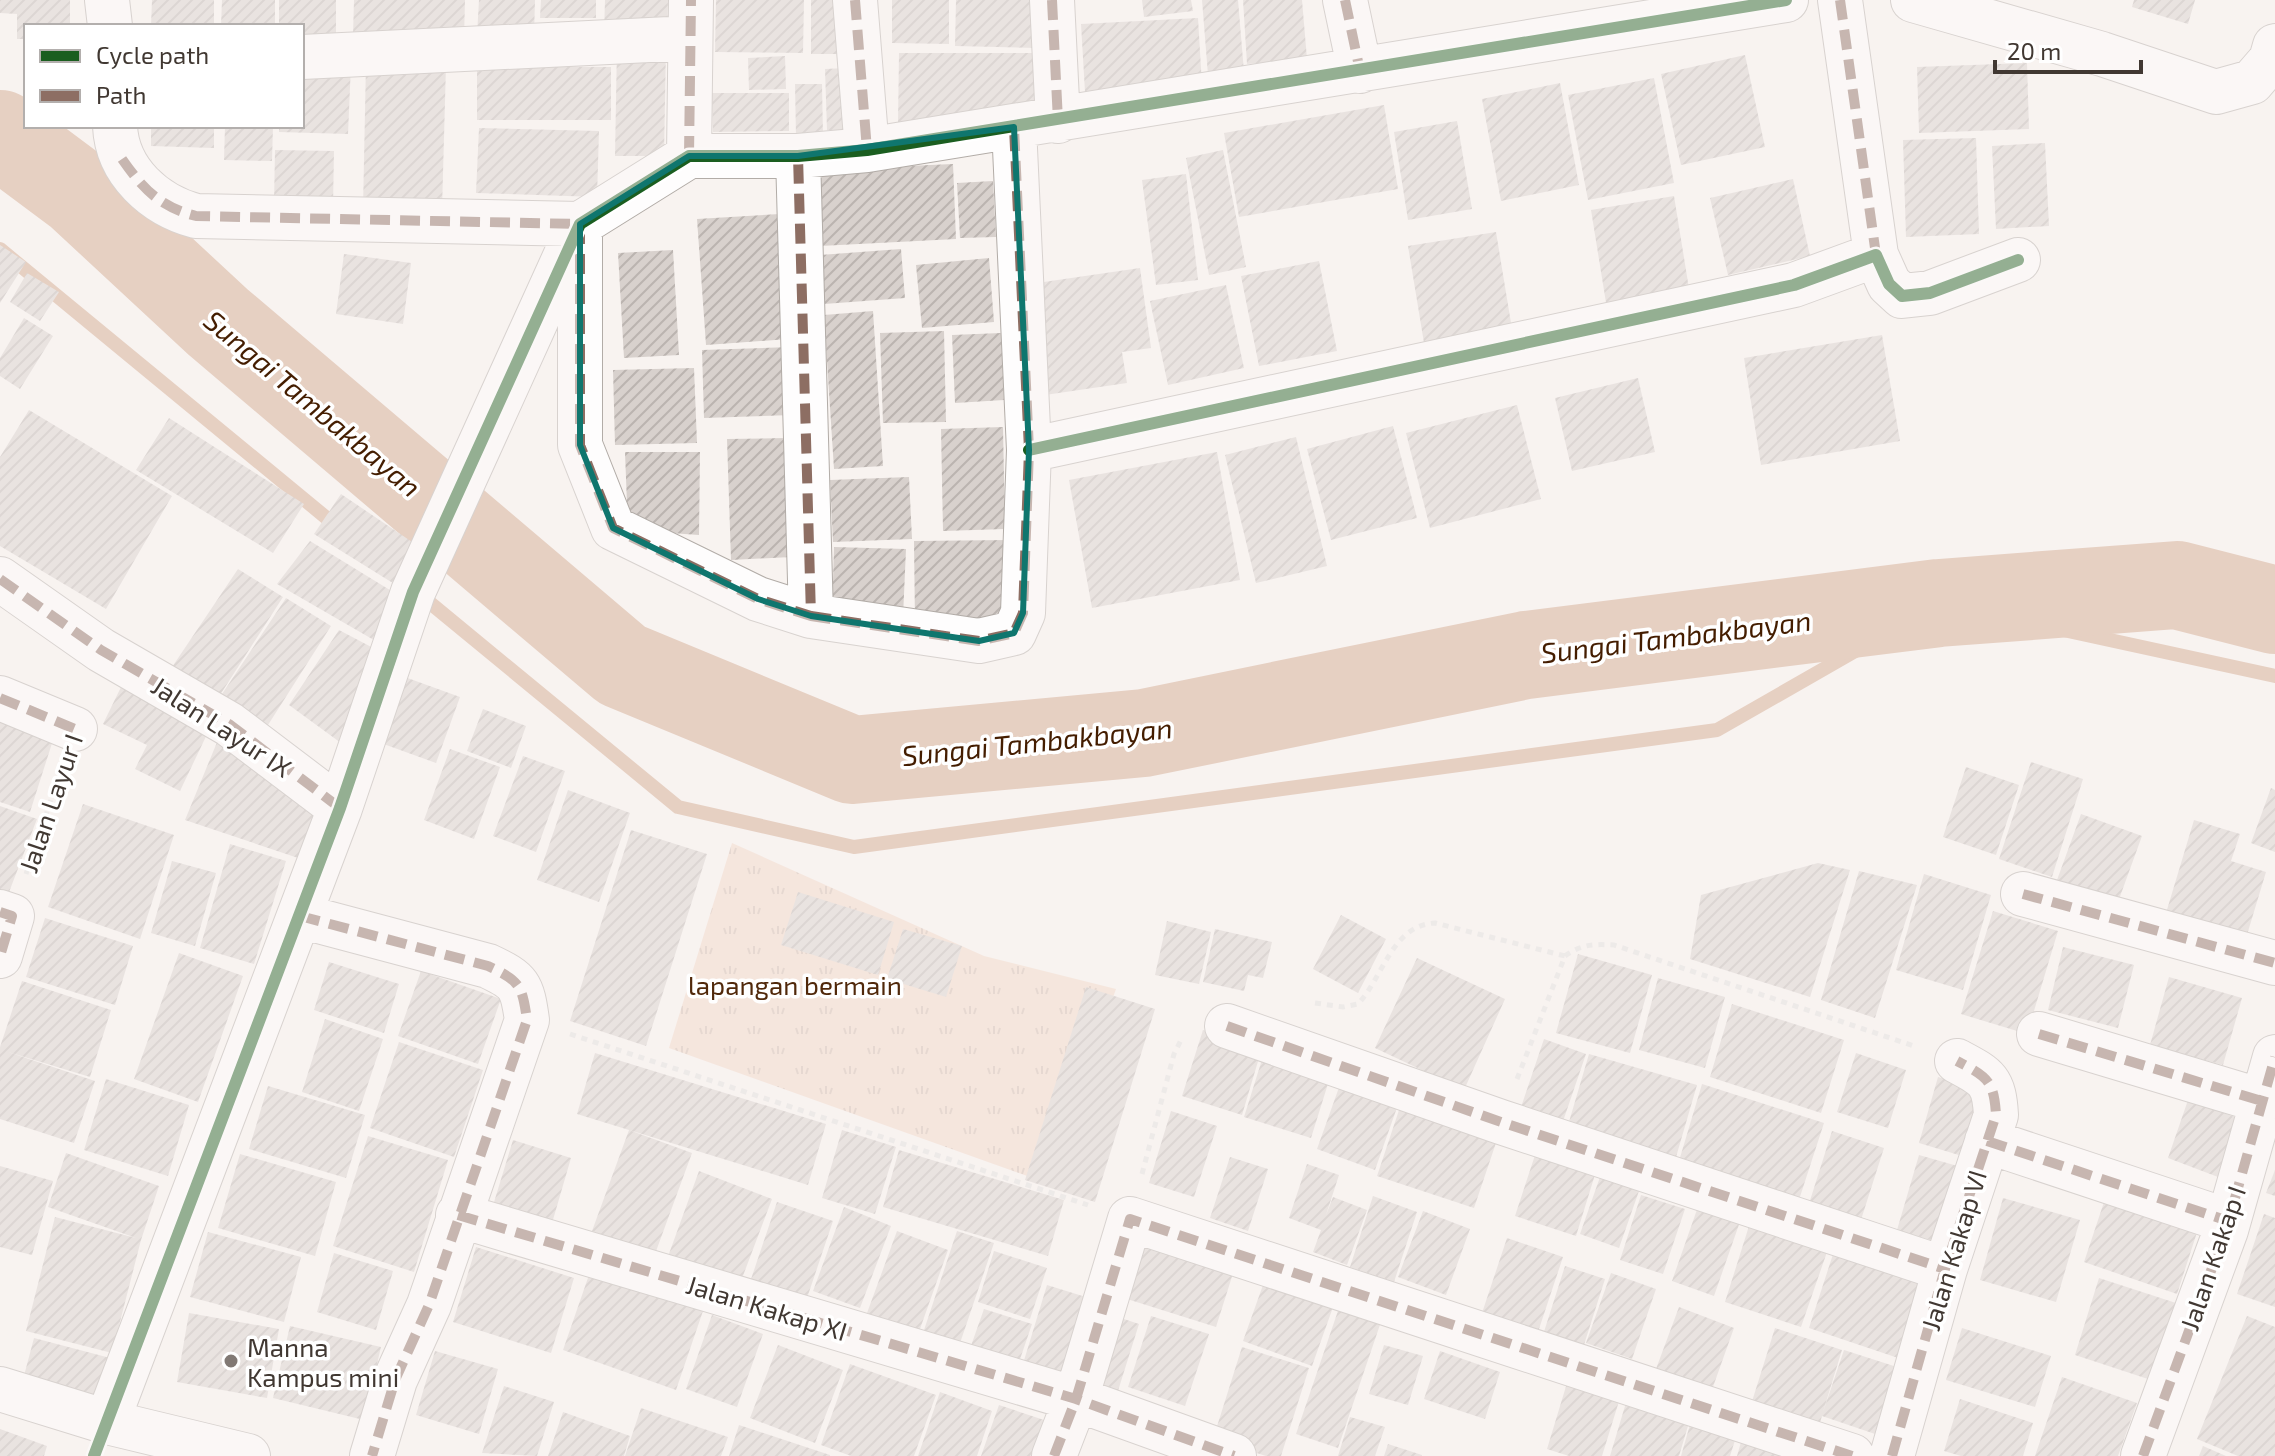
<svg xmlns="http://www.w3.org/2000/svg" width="2275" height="1456" viewBox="0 0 2275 1456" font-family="'Exo 2',sans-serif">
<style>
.grass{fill:url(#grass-tufts)}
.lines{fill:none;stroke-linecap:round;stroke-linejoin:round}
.stream{stroke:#d1a68a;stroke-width:14}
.river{stroke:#d1a68a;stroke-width:88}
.building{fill:url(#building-hatch)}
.street-casing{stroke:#b2aca7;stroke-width:46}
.secondary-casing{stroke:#b2aca7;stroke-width:46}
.path{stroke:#e1dfde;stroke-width:5;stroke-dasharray:6 6;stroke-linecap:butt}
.street{stroke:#fefdfd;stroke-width:44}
.secondary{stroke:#fefdfd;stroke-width:44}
.quiet{stroke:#8d6e63;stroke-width:10;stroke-dasharray:20 10;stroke-linecap:butt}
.cycleway-casing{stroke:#fff;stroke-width:17}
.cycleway{stroke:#1b5e20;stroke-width:12}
.marked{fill:none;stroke:#0f766e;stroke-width:6;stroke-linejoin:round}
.poi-dot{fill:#817974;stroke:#fff;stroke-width:3}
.labels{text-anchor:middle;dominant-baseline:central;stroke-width:7;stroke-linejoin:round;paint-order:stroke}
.street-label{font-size:26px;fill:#413832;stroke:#fff}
.park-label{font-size:26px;fill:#50280a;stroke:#fff}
.poi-label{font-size:26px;fill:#413832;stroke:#fff;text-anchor:start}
.water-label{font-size:28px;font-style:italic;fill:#441d00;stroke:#fff}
</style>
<defs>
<pattern id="grass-tufts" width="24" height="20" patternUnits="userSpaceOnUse" patternTransform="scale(2)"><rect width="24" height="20" fill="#f2d7c6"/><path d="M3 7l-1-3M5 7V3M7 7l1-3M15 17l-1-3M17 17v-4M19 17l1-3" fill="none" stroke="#d1b9ab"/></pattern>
<pattern id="building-hatch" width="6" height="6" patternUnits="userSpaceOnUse" patternTransform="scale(2)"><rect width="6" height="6" fill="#d8d1cd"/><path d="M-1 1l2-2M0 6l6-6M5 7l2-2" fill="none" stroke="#bbb4b0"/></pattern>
</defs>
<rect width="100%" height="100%" fill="#f8f3f0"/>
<path class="grass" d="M732,843l252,113 132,33 -69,194 -378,-135z"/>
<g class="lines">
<path class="stream" d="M0,249l340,280
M418,593l260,214 176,40 863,-117 222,-127 336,73"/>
<path class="river" d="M0,134l79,59 139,129 404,343 230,95 292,-27 382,-78 413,-52 238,-18 98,25"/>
</g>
<path class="building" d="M0,0h70v26h-44v13h-9v-25l-17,-1z
M152,0h62v26h-63z
M222,0h53v26h-54z
M279,0h57v45h-34v-19h-23z
M354,0h111l-1,39 -111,-3z
M479,0h56l-1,36 -57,-1z
M541,0h55v18h-56z
M605,0h63l-1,35 -63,-1z
M716,0h88l-1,53 -88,-1z
M811,0h29v54h-29z
M892,0h57v44l-57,-1z
M956,0h82l-1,48 -82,-2z
M1142,0h49l2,11 -49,6z
M1202,0h36l6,72 -36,3z
M1243,0h59l5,59 -60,5z
M2134,0h61l-7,24 -56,-17z
M1198,18l4,67 -117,7 -4,-68z
M617,45l49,1 -2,110h-49z
M899,53h137v69h-138z
M1745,55l20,92 -84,18 -20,-91z
M785,56l1,33 -37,1 -1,-32z
M302,62l49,2 -3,70 -69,-2v-6h23z
M366,63l80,2 -4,145 -79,-1z
M2027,63l2,66 -110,4 -2,-66z
M477,66l134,1v53h-134z
M846,68l2,62h-21l-2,-61z
M1654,78l20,105 -86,17 -20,-105z
M1560,83l19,102 -78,16 -19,-102z
M795,84h27l1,52 -27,1z
M712,93h77v38l-76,1z
M1384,105l14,84 -159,28 -15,-84z
M1457,121l15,88 -64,11 -14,-88z
M151,126h63v22l-63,-2z
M225,126h48l-1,35 -48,-1z
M479,128l120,3 -2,66 -121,-4z
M1976,138l3,96 -73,3 -3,-97z
M2045,143l4,83 -53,3 -4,-83z
M275,150l59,1 -1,54 -59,-1z
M1223,150l23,117 -37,8 -23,-117z
M953,164l3,75 -136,7 -4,-76z
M1186,174l12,106 -42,5 -14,-105z
M1793,179l17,77 -82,19 -18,-77z
M993,181l3,56 -36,1 -3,-55z
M1674,196l17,105 -83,14 -17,-105z
M780,214l8,125 -82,6 -9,-126z
M1496,232l17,103 -88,14 -17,-103z
M0,245l26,17 -26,41z
M901,249l4,49 -81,6 -4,-49z
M673,250l6,105 -55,3 -6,-105z
M344,254l67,9 -8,61 -67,-10z
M989,258l5,64 -72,6 -6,-63z
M1319,261l18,90 -78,15 -18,-90z
M1140,268l11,80 -29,4 5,31 -82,12 -15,-111z
M27,273l32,19 -19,29 -30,-19z
M1226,285l18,83 -76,17 -18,-84z
M873,311l10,155 -49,3 -10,-154z
M24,318l29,18 -33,53 -20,-13v-18z
M944,331l2,91 -63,1 -3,-90z
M1001,333l3,67 -49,3 -3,-68z
M1882,335l18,106 -139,24 -17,-107z
M790,347l2,68 -88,3 -2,-68z
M694,368l3,75 -82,2 -2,-75z
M1638,378l17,74 -83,19 -17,-73z
M1517,405l24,94 -111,29 -24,-95z
M29,410l143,86 -66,113 -106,-63v-89z
M169,418l135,86 -31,49 -137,-83z
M1393,426l24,92 -86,22 -24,-91z
M1003,427l2,102 -62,2 -2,-102z
M1296,437l31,129 -71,17 -31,-128z
M787,438l4,119 -60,3 -4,-121z
M625,452h75l-1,83 -71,-5z
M1217,452l23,128 -148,28 -23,-128z
M909,477l3,62 -79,3 -3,-62z
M341,494l80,54 -17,42 -90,-56z
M1011,540l1,82 -97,1 -1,-82z
M310,541l88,54 -19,48 -102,-59z
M834,547l72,2 -3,68 -71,-3z
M238,569l45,28 -70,109 -47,-30z
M286,598l45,28 -70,110 -47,-30z
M339,630l38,20 -36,93 -52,-38z
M402,676l58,21 -24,66 -58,-21z
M122,685l88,43 -30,63 -45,-22 12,-24 -44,-21z
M483,709l43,17 -15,42 -44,-17z
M0,719l54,18 -24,75 -30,-10z
M220,735l111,75 -18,53 -128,-43z
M450,749l50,18 -26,72 -50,-19z
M523,756l42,15 -29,81 -43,-16z
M2031,762l52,17 -31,98 -53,-18z
M1966,767l53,18 -23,70 -53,-18z
M2271,788l4,2v62l-24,-9z
M568,790l62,23 -31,89 -62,-22z
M83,804l91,31 -34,104 -92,-32z
M0,806l37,13 -31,81 -6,-2z
M2081,814l61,22 -24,66 -61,-22z
M2194,820l46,14 -9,27 35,11 -23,76 -80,-25z
M631,830l76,24 -61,192 -76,-25z
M230,844l56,17 -32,103 -54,-16z
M172,861l44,12 -21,73 -44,-13z
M1818,863l32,7 -40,127 -120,-38 11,-64z
M1859,871l58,14 -42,133 -54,-18z
M1924,874l67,21 -28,95 -67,-20z
M798,892l96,30 -16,53 -97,-30z
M1993,911l65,20 -31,103 -66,-20z
M1341,915l45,24 -28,54 -45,-24z
M45,918l88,28 -18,59 -89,-28z
M1167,921l44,11 -12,52 -44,-9z
M903,929l59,17 -16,51 -59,-18z
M1215,929l57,13 -9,36 -15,-3 -4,16 -41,-9z
M2063,947l71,18 -16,63 -70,-18z
M179,953l64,23 -45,126 -64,-23z
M1578,954l74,21 -22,78 -74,-20z
M1417,958l88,41 -41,91 -89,-42z
M329,962l70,22 -15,49 -70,-23z
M421,971l80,28 -23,65 -80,-28z
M2169,977l73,21 -19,67 -73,-20z
M1658,978l67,19 -20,71 -66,-18z
M22,981l89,29 -21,67 -82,-25 87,29 -21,62 -74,-24v-72z
M1086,987l69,22 -60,193 -70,-22z
M1732,1004l112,36 -23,73 -111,-36z
M325,1019l58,20 -24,72 -57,-19z
M1203,1030l59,18 -20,67 -60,-19z
M1544,1039l42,15 -27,79 -42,-14z
M399,1042l84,28 -29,87 -84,-29z
M1265,1050l67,21 -21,67 -67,-21z
M595,1053l231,71 -18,61 -231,-71z
M1856,1053l50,17 -18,58 -51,-16z
M1589,1054l108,31 -23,79 -108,-32z
M1938,1077l53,16 -19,66 -53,-16z
M106,1079l83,26 -21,71 -84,-26z
M1342,1079l58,20 -25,71 -58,-21z
M1702,1084l122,39 -28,86 -120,-38z
M268,1086l97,29 -19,63 -97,-29z
M2188,1100l52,19 -22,58 -50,-19z
M1401,1104l97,33 -24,71 -97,-32z
M1171,1111l46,15 -23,71 -45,-14z
M629,1130l63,23 -37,101 -63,-23z
M842,1130l54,17 -21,67 -53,-16z
M1832,1131l52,17 -25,78 -52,-16z
M368,1136l80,24 -34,112 -81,-26z
M513,1140l58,18 -21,72 -59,-18z
M1538,1146l60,19 -22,71 -61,-20z
M899,1150l165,50 -16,56 -165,-49z
M66,1153l93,33 -18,54 -29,113 -86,-22 29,-114 81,21 -88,-31z
M240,1154l96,28 -21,74 -97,-28z
M1919,1155l49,14 -21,76 -50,-15z
M1230,1157l38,12 -20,62 -38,-13z
M1307,1164l32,11 -13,40 7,-18 34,13 -20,55 -34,-13 8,-22 -32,-12z
M0,1166l53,15 -21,74 -32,-8z
M2275,1170v26l-9,-3z
M699,1171l73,28 -34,90 -72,-27z
M1600,1177l39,14 -20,57 -39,-14z
M2109,1187l93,30 -25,77 -93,-32z
M1641,1195l44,14 -22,65 -43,-14z
M1373,1196l44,16 -23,70 -44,-15z
M2003,1198l77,22 -24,82 -76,-22z
M1700,1201l42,15 -28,80 -42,-15z
M777,1202l56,19 -28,83 -56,-19z
M844,1207l47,19 -31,82 -47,-17z
M1423,1211l47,18 -24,66 -48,-18z
M2264,1214l11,4v89l-38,-13z
M1749,1226l78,26 -26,75 -76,-25z
M897,1231l51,19 -33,93 -52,-19z
M957,1231l37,12 -37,109 -36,-13z
M208,1232l93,25 -17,65 -94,-25z
M1146,1236l90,28 -20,63 -89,-28z
M1507,1238l56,19 -27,81 -56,-19z
M1836,1245l95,32 -27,83 -95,-32z
M476,1247l98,31 -23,75 -98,-31z
M994,1251l53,17 -17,51 -52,-17z
M334,1253l59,18 -17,59 -59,-18z
M1565,1266l40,13 -23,72 -40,-13z
M1268,1271l69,25 -25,70 -69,-25z
M590,1272l113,39 -27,79 -113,-40z
M1611,1273l45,16 -24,70 -46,-16z
M2099,1278l77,25 -25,77 -76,-25z
M1047,1285l42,13 -26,83 -41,-14z
M1342,1299l42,14 -46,135 -42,-14z
M1679,1307l55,21 -25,70 -56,-21z
M984,1309l48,15 -17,50 -48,-17z
M189,1313l90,16 -12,69 -90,-16z
M1106,1313l33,11 -22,70 -34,-11z
M712,1315l51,19 -26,73 -51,-18z
M1151,1316l58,18 -24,72 -57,-19z
M2247,1316l28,11v129h-37l-41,-17z
M290,1326l91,21 -17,73 -91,-22z
M1775,1328l67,22 -19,62 21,-62 56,18 -22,67 -56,-19 -5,16 -68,-21z
M1962,1328l89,28 -16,51 -89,-27z
M34,1338l80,21 -13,50 -80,-22z
M778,1345l65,25 -28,73 -65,-25z
M1384,1345l39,11 -15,49 -39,-11z
M1242,1347l67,21 -28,88h-15l-53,-17z
M435,1351l63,18 -19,65 -63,-19z
M1440,1351l60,21 -15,47 -61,-20z
M850,1364l86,31 -22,61h-63l-30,-11z
M2062,1377l75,26 -19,53h-83z
M1567,1383l53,15 -18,58h-33l-22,-7z
M504,1386l50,16 -17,54 -55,-3z
M940,1392l52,19 -15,45h-59z
M1628,1396l63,20 -12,40h-69z
M1960,1399l73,24 -10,33h-62l-17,-5z
M999,1405l45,15 -12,36h-51z
M641,1408l87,29 -7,19h-96z
M563,1412l67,24 -6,20h-76z
M1350,1417l35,10 -10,29h-37z
M1691,1421l46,13 -7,22h-49z
M739,1425l91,30v1h-101z
M0,1429l47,17 -3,10h-44z
M1743,1435l58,21h-64z
M1388,1444l34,11v1h-38z
M2203,1446l23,10h-27z"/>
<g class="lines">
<defs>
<path id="street" d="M107,0l3,26
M855,0l12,150
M1052,0l6,121
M1345,0l15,71
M1840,0l36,255
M1913,0l189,54 114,38 36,-10 19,-22 4,-14
M302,57l388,-19
M115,126c2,46 40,79 81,90l384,8v221l33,83 145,71 53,17 -13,-460
M689,156l2,-156
M1029,450l765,-165 82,-30 13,29 13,12 28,-3 88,-33
M0,579l101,71 128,74 111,84
M811,616l168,25 35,-8 9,-20 6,-163 -15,-323
M0,698l75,31
M2023,894l252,69
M0,912l12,4 -12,40
M300,916l188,50c32,15 34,19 39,54l-98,285 -34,75 -23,76
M1227,1026l274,96 444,147
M2039,1034l223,67
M1987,1141l241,80
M458,1215l618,184 158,57
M107,1422l233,-614 73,-216 167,-368 109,-68h109l69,-6 919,-150
M1054,1456l22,-57 54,-180 722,237
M1892,1456l53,-187 51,-154c-2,-35 -9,-38 -39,-54
M2143,1456l83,-226 49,-173"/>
<path id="secondary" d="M0,1389l107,33 141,34"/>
</defs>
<use href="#street" class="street-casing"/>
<use href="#secondary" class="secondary-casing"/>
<path class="path" d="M26,874l34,-101
M1315,1003l28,4 15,-3c26,-28 34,-79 77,-81l130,33
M570,1034l518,171
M1517,1079l48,-123c17,-12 28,-12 49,-11l300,101
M1142,1174l32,-120 8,-16"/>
<use href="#street" class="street"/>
<use href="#secondary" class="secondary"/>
<path class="quiet" d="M855,0l12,150
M1052,0l6,121
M1345,0l15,71
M1840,0l36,255
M689,156l2,-156
M122,159c21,30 38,48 74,57l384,8v221l33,83 145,71 53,17 -13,-460
M0,579l101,71 128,74 111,84
M811,616l168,25 35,-8 9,-20 6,-163 -15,-323
M0,698l75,31
M2023,894l252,69
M0,912l12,4 -12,40
M300,916l188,50c32,15 34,19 39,54l-98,285 -34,75 -23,76
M1227,1026l274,96 444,147
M2039,1034l223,67
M1987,1141l241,80
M458,1215l618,184 158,57
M1054,1456l22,-57 54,-180 722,237
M1892,1456l53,-187 51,-154c-2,-35 -9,-38 -39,-54
M2143,1456l83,-226 49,-173"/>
<defs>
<path id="cycleway" d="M1029,450l765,-165 82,-30 13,29 13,12 28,-3 88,-33
M94,1456l246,-648 73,-216 167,-368 109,-68h109l69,-6 919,-150"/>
</defs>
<use href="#cycleway" class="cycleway-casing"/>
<use href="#cycleway" class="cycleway"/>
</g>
<path d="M0 0H2275V1456H0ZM1014,127l15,323 -6,163 -9,20 -35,8 -168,-25 -53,-17 -145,-71 -33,-83v-221l109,-68h109z" fill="#f8f3f0" fill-opacity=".55" fill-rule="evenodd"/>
<path class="marked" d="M1014,127l15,323 -6,163 -9,20 -35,8 -168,-25 -53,-17 -145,-71 -33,-83v-221l109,-68h109z"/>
<circle class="poi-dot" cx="231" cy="1361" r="8"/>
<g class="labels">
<g class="street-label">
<text transform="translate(222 726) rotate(33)">Jalan Layur IX</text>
<text transform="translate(50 803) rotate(-71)">Jalan Layur I</text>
<text transform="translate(1953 1250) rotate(-73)">Jalan Kakap VI</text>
<text transform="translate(2212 1258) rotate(-71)">Jalan Kakap I</text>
<text transform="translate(767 1307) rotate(17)">Jalan Kakap XI</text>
</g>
<g class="park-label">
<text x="795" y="984">lapangan bermain</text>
</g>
<g class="poi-label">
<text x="247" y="1346">Manna<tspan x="247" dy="30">Kampus mini</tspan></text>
</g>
<g class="water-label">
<text transform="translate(313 403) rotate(40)">Sungai Tambakbayan</text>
<text transform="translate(1676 636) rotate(-7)">Sungai Tambakbayan</text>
<text transform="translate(1037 741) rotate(-6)">Sungai Tambakbayan</text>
</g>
</g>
<rect x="24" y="24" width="280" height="104" fill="#ffffff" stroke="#b3afad" stroke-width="2"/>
<rect x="40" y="50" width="40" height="12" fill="#1b5e20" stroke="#b3afad" stroke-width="2"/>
<text x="96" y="64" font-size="24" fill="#413832">Cycle path</text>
<rect x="40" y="90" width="40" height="12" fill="#8d6e63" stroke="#b3afad" stroke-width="2"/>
<text x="96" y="104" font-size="24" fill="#413832">Path</text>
<path d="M1995 60v12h146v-12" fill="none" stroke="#413832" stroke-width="4"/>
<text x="2007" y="60" font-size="24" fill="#413832" stroke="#ffffff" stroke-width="6" paint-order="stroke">20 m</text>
</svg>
